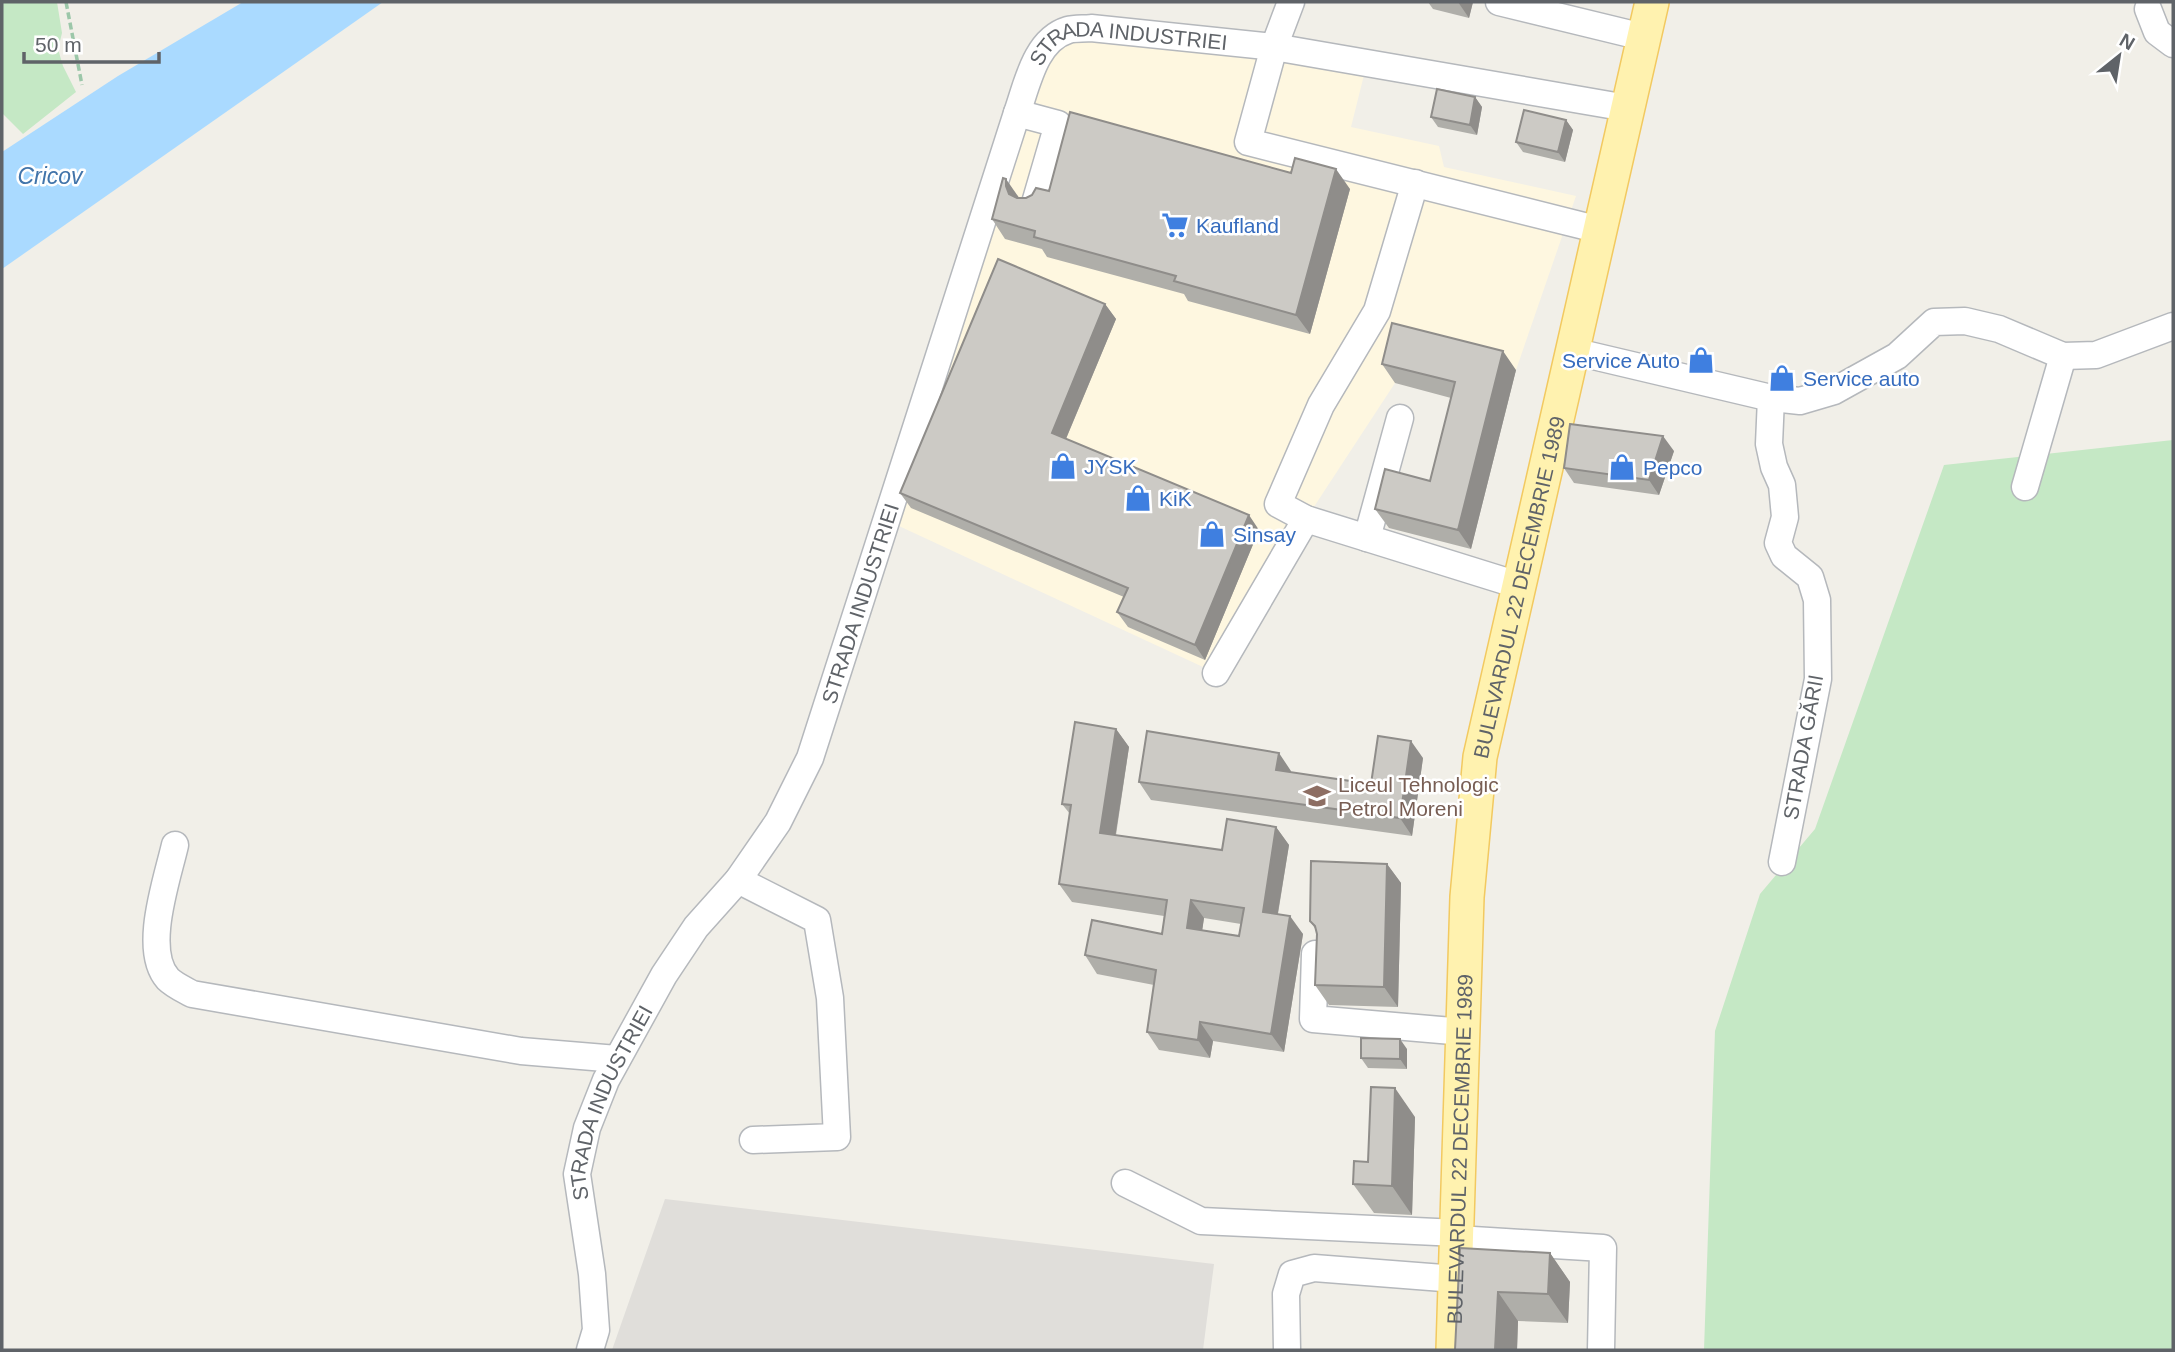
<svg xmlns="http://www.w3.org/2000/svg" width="2175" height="1352" viewBox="0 0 2175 1352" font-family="Arial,sans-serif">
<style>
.commercial{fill:#fef7e0}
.industrial{fill:#e0deda}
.green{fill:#c5e8c5}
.water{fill:#aadaff}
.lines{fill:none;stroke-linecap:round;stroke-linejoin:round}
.minor-casing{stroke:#b5b8bc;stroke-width:29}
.major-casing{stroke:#f2c960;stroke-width:36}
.path{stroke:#9cc7a9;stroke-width:3.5;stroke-dasharray:7 3.5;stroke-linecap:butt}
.minor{stroke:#fff;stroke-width:26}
.major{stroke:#fff2af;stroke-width:33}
.wall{fill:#afaea9;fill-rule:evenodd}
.shaded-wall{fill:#8f8d8a}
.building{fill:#cccac5;stroke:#8f8d8a;stroke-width:2;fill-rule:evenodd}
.labels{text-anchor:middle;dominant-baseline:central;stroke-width:5;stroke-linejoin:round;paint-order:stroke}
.street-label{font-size:21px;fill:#5f6368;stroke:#fff}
.shop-label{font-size:21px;fill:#366cbe;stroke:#fff;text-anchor:start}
.education-label{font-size:21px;fill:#785e54;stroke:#fff;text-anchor:start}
.water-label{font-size:23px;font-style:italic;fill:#4174aa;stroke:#fff}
</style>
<rect width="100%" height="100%" fill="#f1efe8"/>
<path class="commercial" d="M1068,30l299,33 -16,64 88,19 5,21 132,29 -60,174 -110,-27 -11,40 -89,136 -90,154 -330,-153 145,-448z"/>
<path class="industrial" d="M665,1199l549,65 -11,86h-591z"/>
<path class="green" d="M2,2h55l5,31 -4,16 5,17 13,26 -53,42 -21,-21z
M2173,440v910h-469l11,-319 45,-137 55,-65 129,-364z"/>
<path class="water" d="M243,2h140l-381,267v-117l116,-76z"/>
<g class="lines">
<defs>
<g id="minor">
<path d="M1291,2l-17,45 -26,95 352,88"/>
<path d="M1499,2l144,35"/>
<path d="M2148,9l9,23 16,12"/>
<path d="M1017,113l41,11 -23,79"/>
<path d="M1415,183l-38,128 -56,94 -43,99 28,15 212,66"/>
<path d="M1572,351l199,47 29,3 34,-10 63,-35 37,-34 31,-1 34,8 64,27 33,-1 77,-29"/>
<path d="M1771,398l-2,46 5,23 8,18 3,32 -7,26 6,13 26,21 7,23 1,79 -36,183"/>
<path d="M2025,487l38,-131"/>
<path d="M1367,538l33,-120"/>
<path d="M1216,673l90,-154"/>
<path d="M175,845c-8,35 -33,105 -7,134 6,6 17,11 24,15l329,57 96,8"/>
<path d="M738,880l79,40 13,78 7,139 -84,3"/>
<path d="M1315,954l-2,65 151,13"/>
<path d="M1125,1183l76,38 257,12"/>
<path d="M1457,1239l146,9 -2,102"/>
<path id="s1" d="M590,1350l6,-20 -4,-56 -15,-100 10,-46 19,-48 58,-105 32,-48 42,-47 40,-58 32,-64 207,-645c10,-28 18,-73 51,-83 7,-2 16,-1 23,-2l183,19 353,61"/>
<path d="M1287,1350l-1,-56 6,-20 22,-6 142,11"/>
</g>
<g id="major">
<path id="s2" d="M1453,1350l14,-453 13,-140 172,-755"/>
</g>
</defs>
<use href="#minor" class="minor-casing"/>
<use href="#major" class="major-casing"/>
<path class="path" d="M66,2l16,83"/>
<use href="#minor" class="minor"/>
<use href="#major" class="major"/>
</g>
<path class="wall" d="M1428,2h45l-4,16 -36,-9z
M1475,97l7,10 -5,28 -39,-8 -7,-10z
M1566,120l7,10 -8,32 -42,-10 -7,-10z
M1291,173l59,16 -40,145 -122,-33 -4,-7 -137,-37 -5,-8 -37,-10 -13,-20 27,-21h7l23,-7z
M1105,304l11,15 -50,120 193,91 -54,130 -77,-33 -11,-15 7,-15 -213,-89 -11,-15z
M1382,364l134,6 -45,179 -82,-21 -14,-19 55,-28 21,-83 -56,-15z
M1674,451l-15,44 -85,-12 -10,-15z
M1116,729l13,18 -13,88 106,15 54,-23 13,18 -11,69 25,20 -19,118 -71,-11 -3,17 -51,-8 -12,-18 7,-47 -57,-11 -12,-19 77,-21 2,-18 -92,-14 -13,-18 11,-70 -8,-10zM1204,918l37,6 -2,12 -37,-6z
M1423,758l-11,78 -261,-36 -12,-18 152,-11v2l80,11z
M1387,864l14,19 -3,124 -69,-2 -14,-20 2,-51 -1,-4 -6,-9z
M1407,1049v20l-39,-1 -7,-10z
M1415,1117l-3,98 -38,-2 -21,-29 15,-22z
M1460,1248l90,5 20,29 -2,41 -50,-2 -1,29h-62z"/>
<path class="shaded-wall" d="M1458,2h15l-4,16z
M1475,97l7,10 -5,28 -7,-10z
M1566,120l7,10 -8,32 -7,-10z
M1336,169l14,20 -40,145 -14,-19z
M1006,179l14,20v7l-11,-12 -3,-8z
M1105,304l11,15 -54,129 -10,-15z
M1503,351l13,19 -45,179 -13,-19z
M1663,436l11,15 -15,44 -10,-15z
M1249,515l10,15 -54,130 -10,-15z
M1116,729l13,18 -16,104 -13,-18z
M1411,741l12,17 -11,78 -12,-18z
M1279,753l12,18 -3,17 -12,-18z
M1276,827l13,18 -14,85 -12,-18z
M1387,864l14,19 -3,124 -14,-20z
M1191,900l13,18 -4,28 -13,-18z
M1290,916l13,18 -19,118 -13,-18z
M1200,1022l13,19 -3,17 -12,-18z
M1400,1039l7,10v20l-7,-10z
M1395,1088l20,29 -3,98 -20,-29z
M1550,1253l20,29 -2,41 -20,-29z
M1498,1292l20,29 -1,29h-22z"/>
<path class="building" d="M1437,89l38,8 -5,28 -39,-8z
M1524,110l42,10 -8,32 -42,-10z
M1070,112l221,61 4,-15 41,11 -40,146 -122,-34 2,-5 -142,-39 1,-6 -43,-12 11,-41 3,1v7l3,8 8,4h9l6,-3 4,-7 13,3z
M998,259l107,45 -53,129 197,82 -54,130 -78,-33 11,-24 -228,-95z
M1392,323l111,28 -45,179 -83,-21 10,-40 45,12 25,-99 -73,-18z
M1570,424l93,12 -14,44 -85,-12z
M1075,722l41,7 -16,104 122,17 5,-31 49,8 -13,85 27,4 -19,118 -71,-12 -2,18 -51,-8 9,-62 -71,-15 7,-35 70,14 5,-34 -108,-16 12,-79 -9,-1zM1191,900l53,8 -5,28 -52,-8z
M1147,731l132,22 -3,17 95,14 7,-48 33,5 -11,77 -261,-36z
M1311,861l76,3 -3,123 -69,-2 2,-51 -2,-8 -5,-5z
M1361,1038l39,1v20l-39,-1z
M1371,1087l24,1 -3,98 -39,-2 1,-23 14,1z
M1460,1248l90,5 -2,41 -50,-2 -3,58h-40z"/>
<defs>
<symbol id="supermarket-bare" viewBox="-9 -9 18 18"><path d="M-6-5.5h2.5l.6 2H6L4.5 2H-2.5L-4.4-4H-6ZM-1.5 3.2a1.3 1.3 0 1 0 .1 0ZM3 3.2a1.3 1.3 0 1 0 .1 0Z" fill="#3f7fe0" stroke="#fff" stroke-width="2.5" paint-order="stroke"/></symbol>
<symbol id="shop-bare" viewBox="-9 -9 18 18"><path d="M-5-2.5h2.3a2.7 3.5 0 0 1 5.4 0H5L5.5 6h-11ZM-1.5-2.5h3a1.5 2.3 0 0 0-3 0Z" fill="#3f7fe0" stroke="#fff" stroke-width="2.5" paint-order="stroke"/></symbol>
<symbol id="school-bare" viewBox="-9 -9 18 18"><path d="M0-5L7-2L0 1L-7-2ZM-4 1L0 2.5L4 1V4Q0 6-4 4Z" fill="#8d6e63" stroke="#fff" stroke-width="2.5" paint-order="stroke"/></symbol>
</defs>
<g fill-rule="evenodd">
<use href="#supermarket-bare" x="1156" y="206" width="38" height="38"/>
<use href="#shop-bare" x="1682" y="341" width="38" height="38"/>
<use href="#shop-bare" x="1763" y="359" width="38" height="38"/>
<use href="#shop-bare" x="1044" y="447" width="38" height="38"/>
<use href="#shop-bare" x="1603" y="448" width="38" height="38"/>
<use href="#shop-bare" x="1119" y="479" width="38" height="38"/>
<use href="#shop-bare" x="1193" y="515" width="38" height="38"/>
<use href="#school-bare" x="1298" y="777" width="38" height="38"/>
</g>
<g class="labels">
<g class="street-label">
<text stroke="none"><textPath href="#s1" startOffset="1494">STRADA INDUSTRIEI</textPath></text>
<text stroke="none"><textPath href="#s2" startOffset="768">BULEVARDUL 22 DECEMBRIE 1989</textPath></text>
<text stroke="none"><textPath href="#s1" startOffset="822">STRADA INDUSTRIEI</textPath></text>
<text transform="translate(1803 747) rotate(-80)">STRADA GĂRII</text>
<text stroke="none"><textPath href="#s1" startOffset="256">STRADA INDUSTRIEI</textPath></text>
<text stroke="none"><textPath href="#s2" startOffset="201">BULEVARDUL 22 DECEMBRIE 1989</textPath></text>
</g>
<g class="shop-label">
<text x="1196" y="225">Kaufland</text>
<text x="1680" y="360" text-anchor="end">Service Auto</text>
<text x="1803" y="378">Service auto</text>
<text x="1084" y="466">JYSK</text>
<text x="1643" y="467">Pepco</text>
<text x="1159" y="498">KiK</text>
<text x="1233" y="534">Sinsay</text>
</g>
<g class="education-label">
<text x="1338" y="784">Liceul Tehnologic<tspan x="1338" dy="24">Petrol Moreni</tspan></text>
</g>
<g class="water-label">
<text x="50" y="176">Cricov</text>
</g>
</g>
<rect width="2175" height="1352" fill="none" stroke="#5f6368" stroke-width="7"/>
<g transform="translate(2119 56) rotate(30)" stroke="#ffffff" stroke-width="5" paint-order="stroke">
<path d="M0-5L12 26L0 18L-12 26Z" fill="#5f6368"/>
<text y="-10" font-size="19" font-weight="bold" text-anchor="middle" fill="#5f6368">N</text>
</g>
<path d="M24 52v10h135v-10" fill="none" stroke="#5f6368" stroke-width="3.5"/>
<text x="35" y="52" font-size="21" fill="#5f6368" stroke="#ffffff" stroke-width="5" paint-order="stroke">50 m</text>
</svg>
